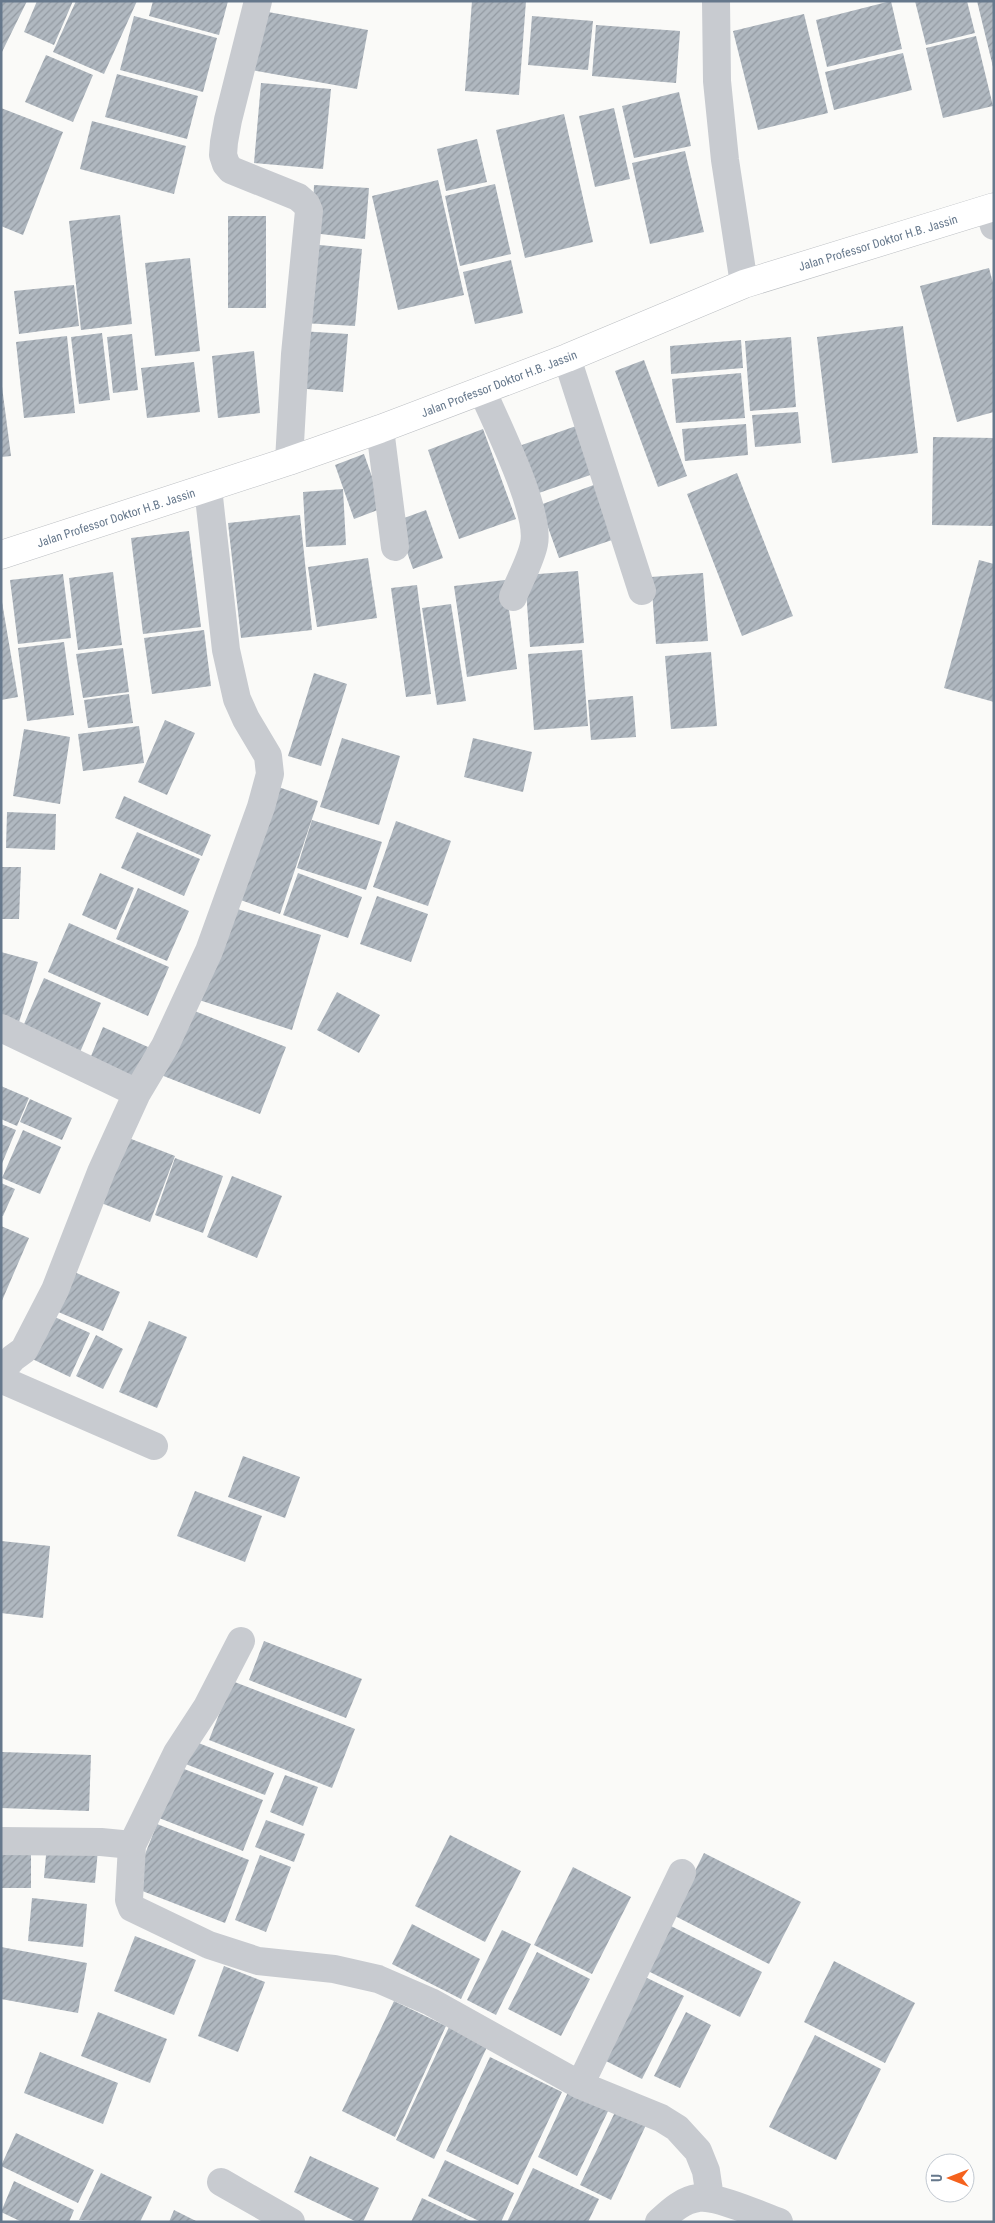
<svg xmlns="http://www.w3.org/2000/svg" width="995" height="2223" viewBox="0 0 995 2223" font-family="'Roboto Condensed',sans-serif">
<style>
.building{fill:url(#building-hatch)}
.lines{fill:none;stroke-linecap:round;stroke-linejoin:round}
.highway-casing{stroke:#bcbfc3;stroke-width:29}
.minor{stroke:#c8cbd0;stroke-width:28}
.highway{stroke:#fff;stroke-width:28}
.labels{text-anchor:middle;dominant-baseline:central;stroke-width:5;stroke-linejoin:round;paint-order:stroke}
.street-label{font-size:12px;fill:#66788c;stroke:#fff}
</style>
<defs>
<pattern id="building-hatch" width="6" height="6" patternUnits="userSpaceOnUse" patternTransform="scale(1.25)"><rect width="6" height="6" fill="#b0b8c0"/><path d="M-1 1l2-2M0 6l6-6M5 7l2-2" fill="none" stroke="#939aa2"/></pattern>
</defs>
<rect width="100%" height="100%" fill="#fafaf8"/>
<path class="building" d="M1,1h26l-26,53z
M37,1h36l-19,44 -30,-13z
M76,1h61l-33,73 -51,-22z
M153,1h75l-9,34 -70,-19z
M472,1h54l-7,94 -54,-4z
M891,1l11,48 -75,18 -11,-47z
M915,1h52l8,32 -49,12z
M977,1h17v66h-1z
M257,10l111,20 -11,59 -111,-20z
M804,14l24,99 -70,17 -25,-99z
M134,16l83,22 -14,54 -83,-22z
M532,16l61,5 -5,49 -60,-5z
M596,25l84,6 -4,52 -84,-7z
M976,36l17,70 -50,12 -17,-70z
M903,53l9,37 -78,20 -9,-38z
M46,55l47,20 -20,47 -48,-20z
M117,74l81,22 -11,43 -82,-22z
M261,83l70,6 -8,80 -69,-6z
M679,92l12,54 -57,12 -12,-52z
M1,108l62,24 -40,103 -22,-9z
M614,108l16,71 -35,8 -16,-71z
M564,114l29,128 -68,16 -29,-128z
M92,121l94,25 -12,48 -94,-25z
M477,139l10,43 -41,9 -9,-42z
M685,151l19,81 -54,12 -18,-81z
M438,180l26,115 -66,15 -26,-114z
M495,184l16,70 -51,12 -15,-70z
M314,185l55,3 -4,51 -53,-6z
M120,215l12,109 -51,6 -12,-109z
M228,216h38v92h-38z
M309,244l53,5 -7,77 -52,-3z
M190,258l10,93 -45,5 -10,-93z
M511,260l12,53 -48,11 -12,-52z
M989,268l5,19v125l-37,10 -37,-136z
M74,285l5,41 -60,8 -5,-43z
M903,326l15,127 -86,10 -15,-126z
M300,331l48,3 -5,58 -48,-4z
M102,333l8,67 -31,4 -8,-67z
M132,334l6,56 -25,3 -6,-56z
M67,336l8,77 -51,5 -8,-76z
M791,337l5,70 -46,4 -5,-70z
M741,340l2,28 -72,6 -1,-28z
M254,351l6,62 -42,5 -6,-62z
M644,360l43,116 -29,11 -43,-116z
M194,362l6,50 -53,6 -6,-50z
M741,373l4,45 -69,5 -4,-44z
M1,379l10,77 -10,1z
M798,412l3,31 -46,4 -3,-32z
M746,424l2,31 -63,6 -3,-32z
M579,425l17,48 -60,21 -17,-48z
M483,429l33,90 -57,20 -31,-89z
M933,437l61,1v88l-62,-1z
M364,454l19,54 -29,11 -19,-54z
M737,473l56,143 -51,20 -55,-142z
M599,483l19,55 -59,20 -19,-53z
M343,489l3,56 -40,2 -3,-55z
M426,510l17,48 -30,11 -17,-48z
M300,515l12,115 -71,8 -13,-115z
M189,531l12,96 -58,7 -12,-96z
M368,558l9,60 -60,9 -9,-60z
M979,560l15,4v138l-50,-14z
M578,571l6,72 -54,4 -5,-72z
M113,572l9,73 -44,5 -9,-72z
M703,573l5,68 -52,3 -5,-67z
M63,574l8,64 -53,6 -8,-64z
M505,580l12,89 -50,8 -13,-91z
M417,585l14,109 -25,3 -15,-109z
M2,602l16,95 -17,3v-97z
M451,604l15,97 -29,4 -15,-97z
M204,630l7,56 -59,8 -8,-56z
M64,642l10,73 -47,6 -9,-73z
M123,648l6,44 -46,6 -7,-44z
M582,650l6,76 -54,4 -6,-76z
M711,652l6,74 -46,3 -6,-73z
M314,673l33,11 -26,82 -33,-10z
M129,694l4,29 -45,5 -4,-28z
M633,696l3,41 -45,3 -3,-40z
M165,720l30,13 -28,62 -29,-13z
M139,726l5,37 -61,8 -5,-37z
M24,729l46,8 -10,67 -47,-8z
M342,738l58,18 -21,69 -59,-18z
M473,738l59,14 -9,40 -59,-15z
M273,785l45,16 -38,113 -45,-16z
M124,796l87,39 -9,21 -87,-38z
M7,812l49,2 -1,36 -49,-2z
M312,820l70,22 -16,48 -69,-22z
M396,821l55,20 -23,65 -55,-19z
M137,832l63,27 -16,37 -63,-28z
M1,867h20l-2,52h-18z
M100,873l34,15 -18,42 -34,-15z
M298,873l64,24 -14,41 -65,-23z
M138,888l51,23 -22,50 -51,-22z
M377,896l51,18 -17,48 -51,-18z
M228,906l93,29 -29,95 -93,-30z
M69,923l100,44 -21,49 -100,-44z
M1,952l37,10 -19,60 -18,-5z
M44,978l57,25 -23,54 -57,-26z
M337,992l43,23 -21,38 -42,-23z
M187,1008l99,39 -26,67 -99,-39z
M103,1027l45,20 -14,33 -45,-19z
M1,1086l28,12 -12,28 -16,-7z
M30,1099l42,19 -10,22 -42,-18z
M1,1124l15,6 -15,36z
M23,1130l38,17 -21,47 -38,-16z
M121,1135l54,21 -25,66 -54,-21z
M175,1158l48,18 -20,57 -48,-18z
M232,1176l50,20 -25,62 -50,-21z
M1,1183l14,6 -12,27h-2z
M1,1226l28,12 -28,65z
M72,1271l48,21 -17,39 -47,-20z
M46,1313l44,20 -20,44 -44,-21z
M149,1321l38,16 -30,71 -38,-16z
M96,1335l27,14 -20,40 -27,-13z
M243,1456l57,21 -15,41 -57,-21z
M195,1491l67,25 -17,46 -68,-26z
M1,1541l49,5 -7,72 -42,-5z
M264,1641l98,38 -16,39 -97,-38z
M232,1681l123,48 -23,59 -123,-48z
M191,1740l83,33 -9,22 -82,-32z
M2,1752l89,3 -2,56 -88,-3z
M179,1767l84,33 -20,51 -84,-33z
M285,1775l33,12 -15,39 -33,-14z
M266,1820l39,14 -11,28 -39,-15z
M157,1824l92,36 -24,63 -93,-36z
M450,1835l71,36 -36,71 -70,-36z
M47,1844l51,5 -3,34 -51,-5z
M1,1846h30v42h-30z
M704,1853l97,49 -32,62 -96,-49z
M260,1855l31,12 -25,65 -31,-12z
M573,1867l58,30 -39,77 -58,-29z
M32,1898l55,6 -4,43 -55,-6z
M412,1924l68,35 -19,40 -69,-35z
M671,1926l91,46 -22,45 -92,-46z
M502,1930l29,14 -35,71 -29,-15z
M135,1936l61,24 -22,55 -60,-24z
M1,1947l86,16 -9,50 -77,-14z
M537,1952l53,27 -29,57 -53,-27z
M834,1961l81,42 -30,60 -81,-41z
M224,1966l41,16 -27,70 -40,-16z
M639,1974l45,22 -42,83 -44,-22z
M394,2001l52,25 -51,111 -53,-26z
M98,2012l69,27 -17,44 -69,-27z
M686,2012l25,13 -31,63 -26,-12z
M449,2027l39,18 -54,114 -38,-19z
M815,2035l66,34 -45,91 -67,-33z
M40,2052l78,31 -15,41 -79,-31z
M490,2057l72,35 -44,93 -72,-34z
M570,2088l40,19 -33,69 -39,-19z
M616,2110l30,15 -35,75 -31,-15z
M16,2133l78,37 -16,33 -77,-37z
M310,2156l69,32 -16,34h-6l-63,-30z
M445,2160l69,33 -13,29h-20l-53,-26z
M533,2168l66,31 -11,23h-81z
M101,2173l51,24 -12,25 -61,-2z
M14,2181l60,29 -5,12h-47l-21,-10z
M422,2198l51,24h-62z
M174,2210l24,12h-29z"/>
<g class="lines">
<defs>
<path id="highway" d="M1,555l288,-94 91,-32 187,-71 177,-74 250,-77"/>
</defs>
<use href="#highway" class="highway-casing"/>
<path class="minor" d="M258,1l-30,119 -4,22 -1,13 3,9 5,6 67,27 8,7 3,7 -14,143 -6,107
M716,1l1,80 8,79 19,124
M989,209l5,17
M567,358l75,233
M482,390c14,33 59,122 52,154 -3,16 -15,37 -21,53
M380,429l15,118
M1,1028l136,65
M1,1372l12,-14 11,-8 31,-60 46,-118 36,-79 28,-47 44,-95 52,-144 9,-33 -2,-18 -22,-37 -9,-20 -11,-49 -18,-162
M1,1378l6,4 147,64
M241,1641l-34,66 -30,46 -45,92 -3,55 3,8 77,37 49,16 76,8 44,10 53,23 149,83 81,33 16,10 21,23 8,20 4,27
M1,1841l100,1 31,3
M580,2085l102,-212
M221,2182l70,40
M659,2222c11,-10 23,-22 39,-24 18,-3 62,17 81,24"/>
<use href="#highway" class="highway"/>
</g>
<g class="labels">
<g class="street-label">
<text transform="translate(878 243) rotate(-17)">Jalan Professor Doktor H.B. Jassin</text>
<text transform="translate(499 384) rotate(-21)">Jalan Professor Doktor H.B. Jassin</text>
<text transform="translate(116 518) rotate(-18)">Jalan Professor Doktor H.B. Jassin</text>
</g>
</g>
<rect width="995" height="2223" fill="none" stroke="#66788c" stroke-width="5"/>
<g transform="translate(950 2178) rotate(270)"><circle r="24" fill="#ffffff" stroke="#c2c9d1"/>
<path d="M0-4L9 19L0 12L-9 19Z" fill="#f5621d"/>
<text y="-8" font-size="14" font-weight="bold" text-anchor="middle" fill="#66788c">U</text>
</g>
</svg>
